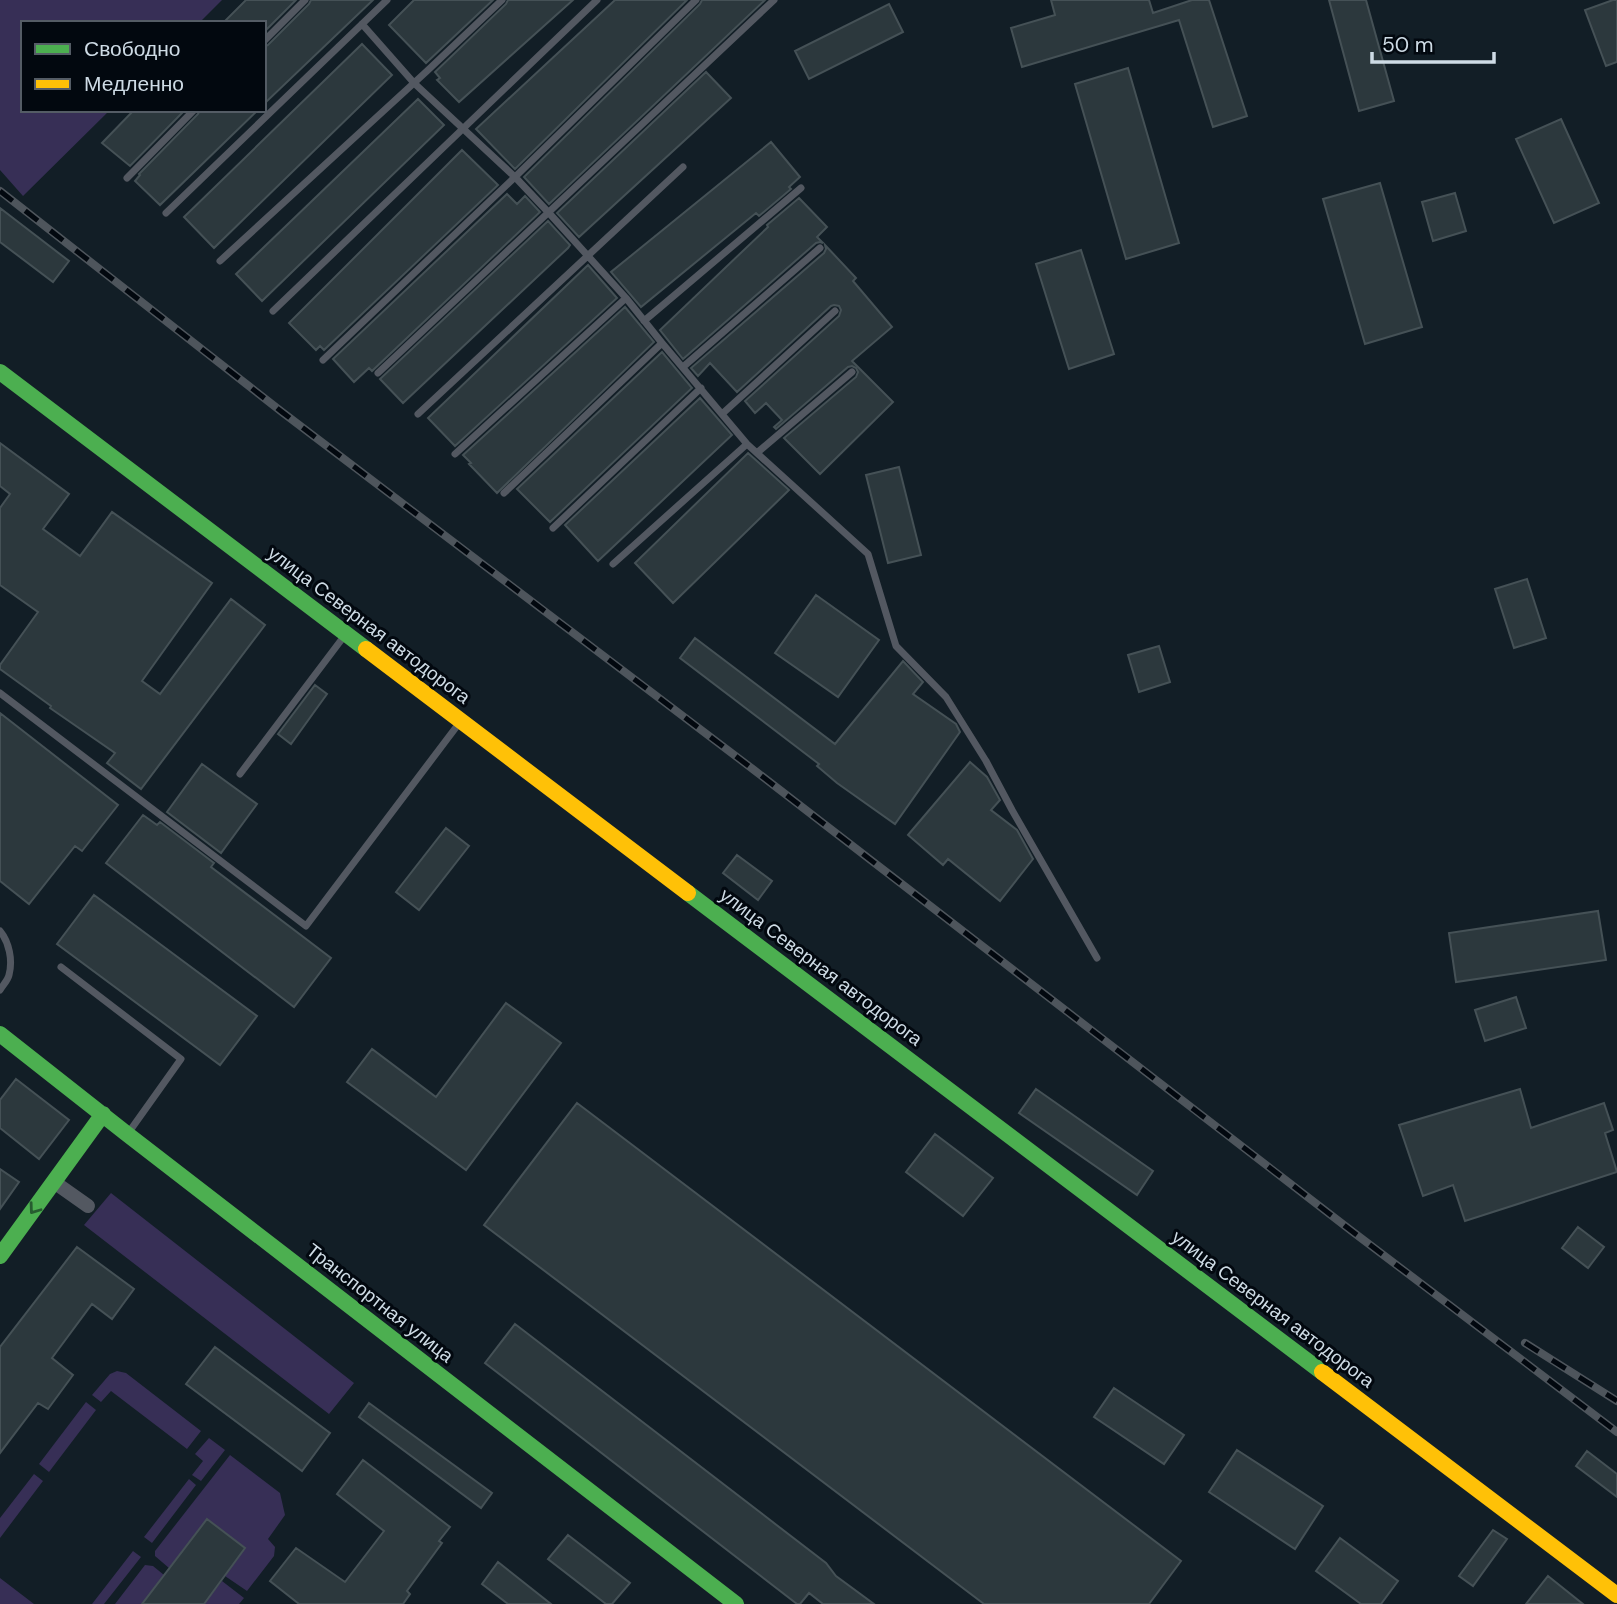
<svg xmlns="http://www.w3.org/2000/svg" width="1617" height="1604" viewBox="0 0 1617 1604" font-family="'DM Sans',sans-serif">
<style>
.green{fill:#372f56}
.building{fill:#2c383d;stroke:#455156;stroke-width:2}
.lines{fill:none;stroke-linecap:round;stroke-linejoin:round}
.lane{stroke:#535861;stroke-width:7}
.street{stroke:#535861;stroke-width:14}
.fast{stroke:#4caf50;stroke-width:16}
.slow{stroke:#ffc107;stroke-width:16}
.rail-casing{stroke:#4e555c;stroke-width:8}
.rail{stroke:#02080f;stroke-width:5;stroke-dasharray:16;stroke-linecap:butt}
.oneway{stroke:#275c30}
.labels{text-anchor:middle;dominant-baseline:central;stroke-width:6;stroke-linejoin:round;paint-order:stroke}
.street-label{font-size:19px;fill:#cedbe5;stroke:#02080f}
</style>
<rect width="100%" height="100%" fill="#121e26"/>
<path class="green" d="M0,0h222l-23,23h-176v87h87l-87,86 -23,-26z
M111,1193l243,190 -25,31 -245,-189z
M117,1371l9,2 75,58 -14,18 -76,-58 -10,11 -9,-7 18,-21z
M86,1402l10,8 -47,62 -10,-8z
M209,1438l16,12 -24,31 -9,-6 11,-14 -8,-7z
M230,1455l50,38 5,22 -17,24 7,8 -1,9 -27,35 -22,-15 20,-28 -38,-29 -38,49 -14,-12v-5z
M34,1474l9,7 -43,57v-20z
M189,1479l7,6 -44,58 -8,-6z
M133,1551l8,6 -37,47h-12z
M145,1565l8,1 11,9 -22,29h-27z
M0,1578l34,26h-34z
M222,1581l22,17 -5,6h-35z"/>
<path class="building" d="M246,0h50l-32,32v-9h-41z
M311,0h62l-109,104v-57l4,-2 41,-41z
M414,0h79l-67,63 -37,-38z
M508,0h65l-114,102 -22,-22 3,-2 -5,-6 71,-68z
M615,0h72l-172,169 -39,-40z
M702,0h63l-216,204 -25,-27 176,-173z
M1051,0h98l4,13 39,-13h17l38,116 -34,11 -34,-107 -157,47 -11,-39 44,-13z
M1329,0h37l28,101 -35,10z
M1613,0h4v62l-11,4 -21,-56z
M889,4l14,28 -94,47 -14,-28z
M362,44l30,31 -178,173 -30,-31z
M1128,68l51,175 -53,16 -51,-175z
M706,72l25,26 -152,139 -22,-24z
M418,99l26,26 -182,176 -26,-27z
M134,110h51l-55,56 -28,-23z
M200,110h58l-98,95 -25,-24 5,-6 -1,-1 59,-60z
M1561,119l38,84 -45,20 -38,-84z
M771,142l29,35 -11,10 2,2 -32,27 -3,-3 -115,94 -30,-35z
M462,150l36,35 -174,165 -4,-4 -4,4 -27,-27z
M1380,183l42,144 -57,17 -42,-145z
M1455,193l11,38 -33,10 -11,-39z
M507,194l10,10 8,-8 15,16 -168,159 -3,-3 -15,14 -21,-23z
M799,198l28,29 -10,10 6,6 -3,-1 -4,1 -133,116 -23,-29 108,-103 -1,-2z
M0,208l69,53 -16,21 -53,-40z
M548,221l22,24 -2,3 -165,155 -23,-24z
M825,245l31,33 -3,3 39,46 -40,34 41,41 -73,72 -36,-36 72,-61 2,-5 -2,-4 -4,-2 -4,1 -72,62 -2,-2 8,-7 -16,-17 -11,10 -10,-12 94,-85 2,-6 -2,-4 -5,-1 -3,1 -94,86 -27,-29 -12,13 -7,-8 133,-115 2,-4z
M1081,250l33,104 -45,15 -33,-105z
M588,265l29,33 -162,148 -27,-28z
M625,307l29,35 -157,151 -28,-29 2,-1 -8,-8z
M662,352l30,36 -142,134 -33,-33z
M700,398l32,37 -134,126 -33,-36z
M0,443l69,51 -26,35 37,27 32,-44 100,71 -70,98 18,13 71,-95 34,26 -124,164 -34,-26 8,-10 -65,-45 1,-2 -51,-37v-4l38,-53 -38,-27v-77l10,-14 -10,-8z
M748,453l41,37 -116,113 -38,-40z
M899,467l22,88 -33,8 -22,-88z
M1527,579l19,59 -32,10 -19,-59z
M816,595l63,45 -41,57 -63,-44z
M695,638l140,106 68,-83 20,21 -10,12 43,30 4,8 -65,92 -58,-41 -20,-17 2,-2 -139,-106z
M1159,646l11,36 -31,10 -11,-37z
M315,685l12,9 -36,50 -13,-10z
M0,713l118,92 -36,46 -7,-5 -46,58 -29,-23z
M970,762l17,15 13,23 -9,10 26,20 16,29 -33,42 -52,-42 -5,6 -35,-30z
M202,764l55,40 -36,49 -54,-41z
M143,815l14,10 3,-3 54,41 -3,4 120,91 -37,49 -188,-144z
M446,828l23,18 -50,64 -23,-18z
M737,855l35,26 -14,19 -35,-27z
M94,895l163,121 -37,49 -163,-121z
M1598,911l8,49 -150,22 -7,-49z
M1516,997l10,31 -41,13 -10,-31z
M506,1003l55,40 -95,127 -119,-88 25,-33 64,48z
M16,1079l53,41 -30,39 -39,-31v-28z
M1036,1089l117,82 -16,24 -118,-82z
M1520,1089l11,39 73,-25 9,27 -8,3 12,39 -152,49 -12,-36 -30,11 -24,-71z
M577,1103l604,458 -32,43h-165l-500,-379z
M935,1134l58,44 -30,38 -57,-44z
M0,1169l19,13 -19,27z
M1578,1227l26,20 -16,21 -26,-20z
M77,1247l57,42 -22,30 -20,-15 -40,54 21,17 -25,34 -10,-6 -38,50v-106z
M515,1324l311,239 10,13 38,28h-51l-14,-11 -9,11h-3l-312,-241z
M215,1347l115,86 -28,38 -116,-87z
M1114,1388l70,47 -20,29 -70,-47z
M369,1403l123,90 -11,15 -122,-91z
M1237,1450l86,56 -28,43 -86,-57z
M1587,1451l30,23v23l-41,-31z
M363,1460l87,67 -11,14 3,2 -35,48 3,3 -7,10h-104l-29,-23 26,-33 49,34 39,-51 -47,-37z
M207,1519l38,29 -41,56h-62z
M1493,1530l14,9 -34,47 -14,-10z
M568,1535l62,48 -18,21h-6l-58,-45z
M1340,1538l58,43 -17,23h-20l-45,-33z
M498,1562l53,42h-43l-26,-20z
M1548,1576l35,28h-57z"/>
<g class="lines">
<path class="lane" d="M362,24l52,59 101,94 34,36 77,85 36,45 85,101 121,110 28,92 50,51 40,64 26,49 85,148
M264,41l41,-41
M127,178l67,-68
M166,213l221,-213
M220,261l207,-190 75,-71
M273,311l324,-311
M644,321l157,-133
M323,360l192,-183 181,-177
M683,367l137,-119
M378,373l396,-373
M418,414l265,-247
M722,414l113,-103
M758,452l94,-80
M455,454l171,-156
M504,493l158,-150
M553,528l148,-140
M613,564l134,-120
M0,693l306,233 154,-204
M240,774l105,-139
M0,931c9,11 13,29 9,44 -1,5 -6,10 -9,15
M61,967l120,92 -52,73"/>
<path class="street" d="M54,1182l34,24"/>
<path class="fast" d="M0,372l366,277
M688,893l634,479
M0,1034l127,100 609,470
M0,1256l103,-142"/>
<path class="slow" d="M366,649l322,244
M1322,1372l295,223"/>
<defs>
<path id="rail" d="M0,191l282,221 472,358 599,462 264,200
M1525,1343l92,58"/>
</defs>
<use href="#rail" class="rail-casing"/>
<use href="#rail" class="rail"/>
</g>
<defs><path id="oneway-chevron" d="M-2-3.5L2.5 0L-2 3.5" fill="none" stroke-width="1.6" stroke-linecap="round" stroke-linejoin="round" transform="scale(1.75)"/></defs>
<use class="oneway" href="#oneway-chevron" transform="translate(34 1209) rotate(126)"/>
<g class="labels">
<g class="street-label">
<text transform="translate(369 625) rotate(37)">улица Северная автодорога</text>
<text transform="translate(821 967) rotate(37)">улица Северная автодорога</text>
<text transform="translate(380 1303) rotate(38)">Транспортная улица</text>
<text transform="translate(1273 1309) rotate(37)">улица Северная автодорога</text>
</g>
</g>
<rect x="21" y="21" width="245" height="91" fill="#02080f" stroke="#545c65" stroke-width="2"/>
<rect x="35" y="44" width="35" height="10" fill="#4caf50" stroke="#545c65" stroke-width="2"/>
<text x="84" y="56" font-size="21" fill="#cedbe5">Свободно</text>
<rect x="35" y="79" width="35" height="10" fill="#ffc107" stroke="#545c65" stroke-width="2"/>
<text x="84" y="91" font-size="21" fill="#cedbe5">Медленно</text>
<path d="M1372 52v10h122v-10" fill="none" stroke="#cedbe5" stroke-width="3.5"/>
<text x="1382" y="52" font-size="21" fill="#cedbe5" stroke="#02080f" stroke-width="5" paint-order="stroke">50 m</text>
</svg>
